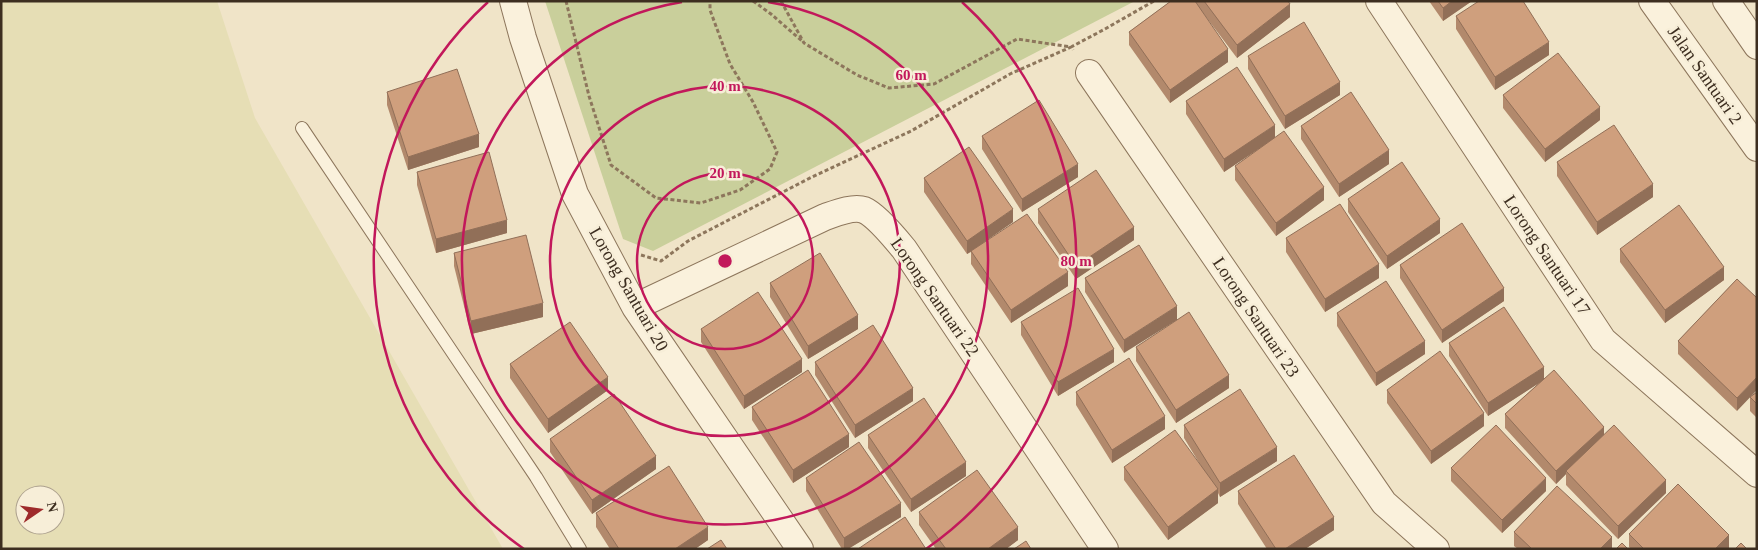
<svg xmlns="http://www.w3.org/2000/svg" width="1758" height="550" viewBox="0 0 1758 550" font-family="Georgia,serif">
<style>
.farmland{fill:#e6deb5;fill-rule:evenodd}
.green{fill:#c9cf9b}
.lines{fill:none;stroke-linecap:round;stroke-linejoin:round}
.lane-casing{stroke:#8d765c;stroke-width:14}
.street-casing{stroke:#8d765c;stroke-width:28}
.path{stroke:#8d765c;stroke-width:3;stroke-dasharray:4 2.5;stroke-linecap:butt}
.lane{stroke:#faf1dc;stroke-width:12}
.street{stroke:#faf1dc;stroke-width:26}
.wall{fill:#b2896c}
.shaded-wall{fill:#916f58}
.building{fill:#cf9f7d;stroke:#916f58}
.ring{fill:none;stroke:#c2185b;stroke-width:2.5}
.labels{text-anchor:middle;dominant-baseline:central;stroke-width:5;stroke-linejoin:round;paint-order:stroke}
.street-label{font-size:18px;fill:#3d2e20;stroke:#f7eed8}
.centre{fill:#c2185b;stroke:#f7eed8;stroke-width:2.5}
.ring-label{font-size:15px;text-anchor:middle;font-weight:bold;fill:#c2185b;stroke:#f7eed8;stroke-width:5;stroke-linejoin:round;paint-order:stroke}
</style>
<rect width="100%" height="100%" fill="#f0e4c8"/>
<path class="farmland" d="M1,1h216l38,117 248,431h-502zM25,495h30v30h-30z"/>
<path class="green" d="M545,1h590l-482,250 -30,-12z"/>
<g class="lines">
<defs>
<path id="lane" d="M302,128l234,349 44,72"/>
<path id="street" d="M513,1l10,37 52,156 60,113 165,242
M1379,1l224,339 154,134
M1652,1l105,147
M1726,1l31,45
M1089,73l295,430 52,46
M635,307l190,-90c9,-3 28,-11 39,-7 12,5 31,28 40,39l201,300"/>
</defs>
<use href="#lane" class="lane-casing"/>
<use href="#street" class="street-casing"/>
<path class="path" d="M566,1l23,95 22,69 45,33 45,5 39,-13 30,-21 7,-17 -24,-50 -23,-38 -20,-54v-9
M753,1l18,13 31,27
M781,1l23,42 53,32 32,13 45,-4 83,-45 54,8 34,-18 49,-28
M641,255l20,6 27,-20 124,-64 99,-46 99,-57 61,-27 2,3"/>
<use href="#lane" class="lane"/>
<use href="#street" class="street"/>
</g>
<path class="wall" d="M1171,1h117l2,16 -53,41 -34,-45 25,49 -58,41 -41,-58v-13z
M1429,1h43l-29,20z
M1456,16l93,39 -54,35 -39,-61z
M1248,56l92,39 -55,34 -37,-60z
M387,92l92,55 -71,23 -21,-65z
M1503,95l97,25 -55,42 -42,-54z
M1186,101l89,37 49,62 -48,36 -41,-56v-14l34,-24 -45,30 -38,-58z
M1301,126l88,38 -50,33 -38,-58z
M982,136l96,41 -56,35 -40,-63z
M1557,162l96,35 -56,38 -40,-59z
M417,172l90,61 -71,20 -19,-68z
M924,178l89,44 -29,20 84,44 -57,37 -40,-59v-12l-4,2 -43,-62z
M1348,199l92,34 -53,36 -39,-57z
M1038,209l96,31 -58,39 -38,-56z
M1286,238l93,40 -54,34 -39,-60z
M1139,245l-15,108 -39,-61v-14z
M1620,249l104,31 -59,43 -45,-61z
M454,253l89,64 -72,17 -17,-68z
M1400,265l104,36 -62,42 -42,-65z
M1737,279v132l-59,-57v-13z
M770,283l88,46 -50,30 -38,-62z
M1337,313l88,41 -49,32 -39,-60z
M1021,322l93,40 -56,34 -37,-61z
M701,329l101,43 -58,37 -43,-67z
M1449,343l95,36 122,114 -48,46 -52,-54v-11l-10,10 -51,-56v-14l35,-32 -52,34 -39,-60z
M1136,347l93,41 -53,35 -40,-62z
M815,362l98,39 -58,37 -40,-63z
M510,364l98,26 -60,43 -38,-55z
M1387,390l97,36 -53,38 -44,-61z
M1076,392l89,37 -53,34 -36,-58z
M1757,392v26l-7,-7v-14z
M752,407l97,40 -56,36 -41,-63z
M1184,425l93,36 -57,36 -2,-4v10l-50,37 -44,-60v-13l77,-1 -17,-28z
M868,435l98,41 -55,36 -43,-64z
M550,439l106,30 -64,45 -42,-62z
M1451,468l95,23 -44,42 -51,-52z
M806,478l95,39 -53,32h-6l-36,-58z
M1238,491l96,39 -29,19h-38l-29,-45z
M919,512l99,28 -12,9h-70l-17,-24z
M596,513l112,27 -13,9h-85l-14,-22z
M1514,532l98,17h-94l-4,-3z
M1629,534l100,14 -1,1h-97l-2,-2z"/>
<path class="shaded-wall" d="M1452,1h20l-29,20v-13z
M1290,4v13l-53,41v-13z
M1549,42v13l-54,35v-13z
M1228,49v13l-58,41v-13z
M1340,82v13l-55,34v-13z
M1600,107v13l-55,42v-13z
M1275,125v13l-51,34v-13z
M479,134v13l-71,23v-13z
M1389,150v14l-50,33v-13z
M1078,164v13l-56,35v-13z
M1653,184v13l-56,38v-13z
M1324,187v13l-48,36v-13z
M1013,209v13l-46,32v-13z
M1440,219v14l-53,36v-13z
M507,220v13l-71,20v-14z
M1134,227v13l-58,39v-13z
M1379,264v14l-54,34v-13z
M1724,267v13l-59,43v-13z
M1068,272v14l-57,37v-13z
M1504,288v13l-62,42v-13z
M543,303v14l-72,17v-13z
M1177,306v14l-53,33v-13z
M858,315v14l-50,30v-13z
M1425,341v13l-49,32v-13z
M1114,349v13l-56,34v-14z
M802,359v13l-58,37v-13z
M1544,367v13l-56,36v-13z
M1229,375v13l-53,35v-13z
M608,377v13l-60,43v-14z
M1757,377v13l-20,21v-13z
M913,388v13l-58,37v-13z
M1484,413v13l-53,38v-13z
M1165,416v13l-53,34v-13z
M1604,427v13l-38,31v3l-10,10v-13z
M849,434v13l-56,36v-13z
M1277,447v14l-57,36v-14z
M656,456v13l-64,45v-14z
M966,462v14l-55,36v-13z
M1546,478v13l-44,42v-13z
M1666,480v13l-48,46v-13z
M1218,489v14l-50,37v-13z
M901,503v14l-53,32h-4v-11z
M1334,517v13l-29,19h-20z
M708,527v13l-13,9h-20z
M1018,527v13l-12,9h-18z
M1729,535v13l-1,1h-13z
M1612,537v12h-12z"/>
<path class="building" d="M1171,1h24l33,48 -58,41 -41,-58z
M1204,1h84l2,3 -53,41z
M1438,1h14l-9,7z
M1479,1h44l26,41 -54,35 -39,-61z
M1304,22l36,60 -55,34 -37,-60z
M1558,53l42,54 -55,42 -42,-54z
M1237,67l38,58 -51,34 -38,-58z
M457,69l22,65 -71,23 -21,-65z
M1351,92l38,58 -50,34 -38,-58z
M1039,100l39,64 -56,35 -40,-63z
M1614,125l39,59 -56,38 -40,-60z
M1284,131l40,56 -48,36 -41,-57z
M969,147l44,62 -46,32 -43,-63z
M489,152l18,68 -71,19 -19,-67z
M1402,162l38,57 -53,37 -39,-57z
M1096,170l38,57 -58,39 -38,-57z
M1340,204l39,60 -54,35 -39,-61z
M1679,205l45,62 -59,43 -45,-61z
M1027,214l41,58 -57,38 -40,-59z
M1462,223l42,65 -62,42 -42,-65z
M526,235l17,68 -72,18 -17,-68z
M1139,245l38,61 -53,34 -39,-62z
M820,253l38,62 -50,31 -38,-63z
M1737,279l20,19v79l-20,21 -59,-57z
M1386,281l39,60 -49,32 -39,-60z
M1078,288l36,61 -56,33 -37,-60z
M758,292l44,67 -58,37 -43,-67z
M1504,307l40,60 -56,36 -39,-60z
M1189,312l40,63 -53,35 -40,-63z
M570,322l38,55 -60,42 -38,-55z
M873,325l40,63 -58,37 -40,-63z
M1440,351l44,62 -53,38 -44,-61z
M1129,358l36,58 -53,34 -36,-58z
M808,370l41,64 -56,36 -41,-63z
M1554,370l50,57 -48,44 -51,-57z
M1240,389l37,58 -57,36 -36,-58z
M1757,392v12l-7,-7z
M614,394l42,62 -64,44 -42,-61z
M924,398l42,64 -55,37 -43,-64z
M1496,425l50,53 -44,42 -51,-52z
M1614,425l52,55 -48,46 -52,-55z
M1175,430l43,59 -50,38 -44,-60z
M859,442l42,61 -57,35 -38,-60z
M1294,455l40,62 -49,32h-9l-38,-58z
M669,466l39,61 -33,22h-56l-23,-36z
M977,470l41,57 -30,22h-42l-27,-37z
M1678,484l51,51 -14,14h-71l-15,-15z
M1557,486l55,51 -12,12h-68l-18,-17z
M905,517l21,32h-68z
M721,540l6,9h-20z
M1026,541l5,8h-17z
M1622,543l6,6h-12z
M1741,543l6,6h-12z"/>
<g class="ring">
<circle cx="725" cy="261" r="88"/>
<circle cx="725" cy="261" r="175"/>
<path d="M768 2A263 263 0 1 1 682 2"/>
<path d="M524 549A351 351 0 0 1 488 2M962 2A351 351 0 0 1 926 549"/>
</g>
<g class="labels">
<g class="street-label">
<text transform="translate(1705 75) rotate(55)">Jalan Santuari 2</text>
<text transform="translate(1547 255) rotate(56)">Lorong Santuari 17</text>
<text transform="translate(629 289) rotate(60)">Lorong Santuari 20</text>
<text transform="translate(935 297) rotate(55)">Lorong Santuari 22</text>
<text transform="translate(1256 317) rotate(56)">Lorong Santuari 23</text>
</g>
</g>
<circle cx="725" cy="261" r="8" class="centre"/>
<g class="ring-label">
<text x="911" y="80">60 m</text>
<text x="725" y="91">40 m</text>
<text x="725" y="178">20 m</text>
<text x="1076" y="266">80 m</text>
</g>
<rect width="1758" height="550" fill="none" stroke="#3d2e20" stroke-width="5"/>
<g transform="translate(40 510) rotate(77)"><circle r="24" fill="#f7eed8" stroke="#ada18e"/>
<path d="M0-4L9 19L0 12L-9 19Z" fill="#9e2a2b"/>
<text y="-8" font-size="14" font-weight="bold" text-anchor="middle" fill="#3d2e20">N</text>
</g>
</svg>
